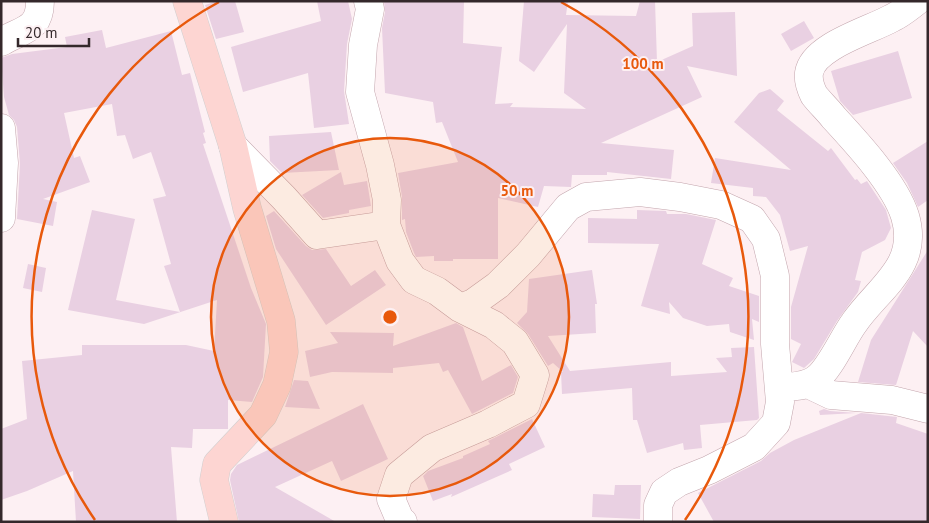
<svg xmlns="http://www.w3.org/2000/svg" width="929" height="523" viewBox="0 0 929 523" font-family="'PT Sans',sans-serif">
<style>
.building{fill:#e9d0e2}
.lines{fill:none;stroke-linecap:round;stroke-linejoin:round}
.minor-casing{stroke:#c3a5ad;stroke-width:29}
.major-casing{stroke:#d2d0d0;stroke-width:29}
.minor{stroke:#fff;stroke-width:28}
.major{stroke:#fdd5d2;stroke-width:28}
.ring{fill:none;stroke:#e8590c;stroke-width:2.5}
.centre{fill:#e8590c;stroke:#fdf0f3;stroke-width:2.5}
.ring-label{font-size:15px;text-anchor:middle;font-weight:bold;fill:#e8590c;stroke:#fdf0f3;stroke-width:4;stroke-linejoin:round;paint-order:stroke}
</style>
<rect width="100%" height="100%" fill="#fdf0f3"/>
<path class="building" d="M218,1h17l9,31 -28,7 -11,-34z
M317,1h31l4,18 -5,25 -3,47 5,33 -35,4 -6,-55 -65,19 -12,-45 90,-26z
M384,1h80l-1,42 39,4 -7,57 18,-1 -3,4 76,2 -22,-16 3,-69 -33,48 -15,-11 5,-60h44l-2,14 70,1 4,-15h15l2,61 36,-16 -1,-33 43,-1 2,64 -50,-10 15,31 -101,46 73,7 -3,29 -64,-7v3h-35l-1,12 -27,-1 -6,21 -40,-9v61h-45v2h-19v-5l-18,1 -2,-4 -8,-21 -1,-13 -3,1v-23l-4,-24 60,-11 -16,-40 -6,1 -3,-21 -48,-9 -3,-65 3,-16z
M804,21l10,17 -23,13 -10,-17z
M102,30l4,18 65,-17 11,44 8,-2 15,59 -2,1 3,10 -3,1 48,144 15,36 -3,53 -11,25 -24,-2v29h-35l-1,19 -21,-1 6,75h-101l-3,-51 -46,20 -26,9v-71l26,-10 -5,-58 60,-6v-10h104l28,6 3,-51 -73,24 -76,-14 24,-100 43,9 -19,81 64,12 -16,-46 7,-2 -18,-65 13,-3 -15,-44 -18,7 -8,-24 -8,1 -5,-32 -48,9 10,45 6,-2 10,26 -47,17 14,3 -4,24 -36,-7 3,-55 -3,-37 -3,-7 -5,-5 -5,-18 -3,-39 11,-4 55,-7 -2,-10z
M898,51l14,47 -59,17 -13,-14 -9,-30z
M770,89l14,12 -7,9 51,41 3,-3 24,32 2,-1 4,5 6,-3 19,29 5,18 -6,12 -23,12 -7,28 6,1 -3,11 -21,29 -23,38 -10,9 -12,-6 9,-18 -10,-5v-32l17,-61 -18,5 -10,-36 -14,-18 -13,-1v-8l-42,-5 4,-25 76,12 -57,-48 25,-29z
M331,132l8,38 -57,3 -12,-12 -1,-25z
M928,141v59l-10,7 -11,-24 -14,-20z
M341,172l3,13 23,-4 4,25 -22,4v3l-26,5 -21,-23z
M637,210l29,1 1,3h19l30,6 -14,44 31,14 -4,8 30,10v26l-7,-3 2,21 -24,-8 -1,-8 -22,2 -24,-8 -14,-16 1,12 -29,-8 18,-62 -71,-1v-25l49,1z
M274,211l32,35 6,4 14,-1 25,37 24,-16 11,15 -60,40 -50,-76 -10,-33z
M928,250v97l-15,-16 -17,54 -38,-3 13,-42z
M28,264l18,4 -4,24 -19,-4z
M592,270l5,34h-2l1,29 -48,3 22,35 101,-9v14l56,-4 -11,-14 16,-1 -1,-9 23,-1 5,71 -2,2 -57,5 2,23 -18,2 -1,-7 -36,10 -10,-33h-4l-1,-32 -70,6 -1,-22h2l-10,-9 -5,3 -20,-32 -11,-11 10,-11 2,-33z
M456,323l7,4 19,54 29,-16 7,12 -5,16 -41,21 -24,-44 -5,2 -4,-9 -46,5v5l-61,-1 -22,5 -5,-26 33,-8 -8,-11 64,1 -1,13z
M294,380l14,1 12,28 -35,-2z
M363,404l25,55 -47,22 -9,-20 -57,26 61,35h-97l-9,-42 1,-6 6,-9z
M824,409l6,2 26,2 -36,2 -1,-4z
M861,413l36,4 -1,6 32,11v88h-214l-16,-29 63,-32 9,-8 24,-13z
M532,419l13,28 -36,17 3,6 -61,27 1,-3 -19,7 -10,-25 5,-5 35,-13v-2l27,-12 -2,-3z
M615,485h26l-1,34 -48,-2 1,-23 21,1z"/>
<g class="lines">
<defs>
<path id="minor" d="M368,1l2,8 -7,36 -3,47 20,73 7,35 -1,25 14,36 14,19 23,11 23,17 34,17 21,17 20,33 -9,29 -38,20 -56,24 -33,27 -8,24 9,21 3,2
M1,42c21,-13 39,-11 39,-41
M1,128l3,35 -3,55
M233,146l51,52 33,37 69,-10
M460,308l13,-5 25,-18 30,-30 40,-48 18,-10 54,-5 40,5 41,8 31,14 14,20 9,37v68l5,58 -4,21 -22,24 -45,23 -30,12 -15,10 -6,13v17
M808,384l23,11 61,5 36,9
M779,388c12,-2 27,-1 37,-9 14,-10 27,-41 38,-56 24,-35 66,-57 51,-107 -10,-32 -48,-73 -71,-98 -6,-8 -14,-15 -20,-23 -3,-6 -6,-15 -5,-22 4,-27 62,-43 83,-55 9,-4 17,-11 25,-17"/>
<path id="major" d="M187,1l46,145 14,62 34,113 3,31 -7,33 -14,30 -46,49 -3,16 10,42"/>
</defs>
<use href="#minor" class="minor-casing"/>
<use href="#major" class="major-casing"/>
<use href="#minor" class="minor"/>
<use href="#major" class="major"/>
</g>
<circle cx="390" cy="317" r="179" fill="#e8590c" fill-opacity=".12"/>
<g class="ring">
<circle cx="390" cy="317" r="179"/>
<path d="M95 520A358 358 0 0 1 219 2M561 2A358 358 0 0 1 685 520"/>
</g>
<circle cx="390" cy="317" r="8" class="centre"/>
<g class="ring-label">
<text x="643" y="69">100 m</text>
<text x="517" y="196">50 m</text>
</g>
<rect width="929" height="523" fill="none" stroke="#34282b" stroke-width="5"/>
<path d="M18 38v8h71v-8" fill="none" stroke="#34282b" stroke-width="2.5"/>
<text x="25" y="38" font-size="15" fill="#34282b" stroke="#fdf0f3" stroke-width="4" paint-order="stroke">20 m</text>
</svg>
